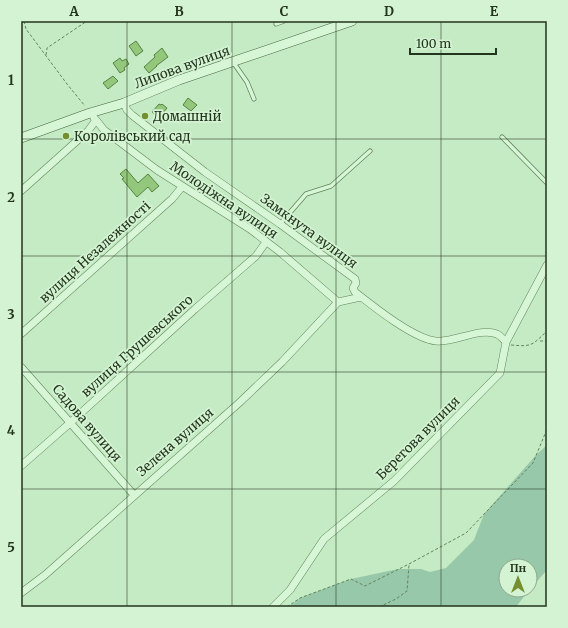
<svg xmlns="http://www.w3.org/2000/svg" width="568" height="628" viewBox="0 0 568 628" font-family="Merriweather,serif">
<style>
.green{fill:#97c8aa}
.building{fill:#93c77b;stroke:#588242}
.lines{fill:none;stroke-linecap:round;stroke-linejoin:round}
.lane-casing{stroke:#63845b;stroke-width:5}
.street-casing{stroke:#63845b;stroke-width:8}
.secondary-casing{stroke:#47663e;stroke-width:10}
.path{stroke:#63845b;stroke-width:1;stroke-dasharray:3 2;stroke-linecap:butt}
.lane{stroke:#d6f6d5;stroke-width:3.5}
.street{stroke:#d6f6d5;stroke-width:7}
.secondary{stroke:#d6f6d5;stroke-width:9}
.grid{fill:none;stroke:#24351e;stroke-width:1;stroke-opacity:0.55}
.poi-dot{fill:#768f2e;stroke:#d3f3d2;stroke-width:1.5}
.labels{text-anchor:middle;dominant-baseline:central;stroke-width:3.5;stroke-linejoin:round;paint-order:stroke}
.street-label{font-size:13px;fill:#24351e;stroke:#d3f3d2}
.poi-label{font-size:13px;fill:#24351e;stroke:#d3f3d2;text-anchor:start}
.neatline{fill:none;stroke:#24351e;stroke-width:1.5}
.grid-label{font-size:13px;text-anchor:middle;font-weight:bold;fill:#24351e}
</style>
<rect width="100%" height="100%" fill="#c4ebc3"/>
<path class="green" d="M547,445v125l-17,19v-23h-24v24h23l-13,17h-227l11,-9 51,-19 47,-10h23l9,3 16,-4 28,-28 10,-26 53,-60z"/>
<path class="building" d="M136,41l7,10 -7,5 -7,-10z
M162,48l6,9 -12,9h1l-8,7 -5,-6 11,-10 -1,-2z
M120,58l2,3 4,-2 3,5 -5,4 1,2 -5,3 -7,-10z
M113,76l5,5 -10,8 -5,-6z
M188,98l9,7 -6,6 -8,-6z
M159,104l2,1 1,-1 5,4 -8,10 -7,-6z
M126,169l12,14 10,-9 11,12 -7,6 -4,-5 -11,10 -15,-18 2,-1 -4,-4z"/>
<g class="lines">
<defs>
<path id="lane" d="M276,24l8,-3
M233,62l14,20 7,17
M502,137l45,46
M280,224l26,-30 25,-8 39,-35"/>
<path id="street" d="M124,103l3,7 5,5 73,57 75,52 75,55 1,4 -3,5 2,4c19,15 59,47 81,49 19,2 43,-14 61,-7 4,2 6,5 9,8
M96,120l8,10 53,40 93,59 30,23 58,50
M21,191l67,-60 8,-11 -2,-2
M338,302l23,-5
M21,334l151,-135 10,-12
M21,367l113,128
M21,466l49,-43 125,-114 61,-53 10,-14
M21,593l24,-18 194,-172 43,-41 56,-60
M273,607l17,-17 34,-51 70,-58 106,-108 6,-31 41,-77"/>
<path id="secondary" d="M21,138l69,-25 34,-10 55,-23 173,-59"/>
</defs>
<use href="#lane" class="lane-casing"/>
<use href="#street" class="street-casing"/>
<use href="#secondary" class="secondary-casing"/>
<path class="path" d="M24,21l2,8 41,55 18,22
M46,55l1,-7 40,-27
M540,341h7
M511,345c22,2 21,0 36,-14
M287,607l13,-9 51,-19 14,7 44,-22 57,-31 67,-70 14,-34
M379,607l17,-8 11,-8 2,-26"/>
<use href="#lane" class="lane"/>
<use href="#street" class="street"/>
<use href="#secondary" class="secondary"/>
</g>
<path class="grid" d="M127,21v586M232,21v586M336,21v586M441,21v586M21,139h526M21,256h526M21,372h526M21,489h526"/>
<g class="poi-dot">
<circle cx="145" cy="116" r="4"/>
<circle cx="66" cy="136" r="4"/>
</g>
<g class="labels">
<g class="street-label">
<text transform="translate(182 67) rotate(-20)">Липова вулиця</text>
<text transform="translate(224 200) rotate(34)">Молодіжна вулиця</text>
<text transform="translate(309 231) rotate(36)">Замкнута вулиця</text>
<text transform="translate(95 252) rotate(-42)">вулиця Незалежності</text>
<text transform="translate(137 346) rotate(-42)">вулиця Грушевського</text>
<text transform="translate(87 423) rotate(49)">Садова вулиця</text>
<text transform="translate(418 438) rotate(-45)">Берегова вулиця</text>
<text transform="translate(175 442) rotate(-41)">Зелена вулиця</text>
</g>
<g class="poi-label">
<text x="153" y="116">Домашній</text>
<text x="74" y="136">Королівський сад</text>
</g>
</g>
<rect width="568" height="628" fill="none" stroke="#d3f3d2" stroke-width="44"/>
<g transform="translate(518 578)"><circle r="19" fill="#d3f3d2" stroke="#8da78a"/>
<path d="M0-3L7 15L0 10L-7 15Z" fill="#768f2e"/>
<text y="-6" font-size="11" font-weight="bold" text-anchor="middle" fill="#24351e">Пн</text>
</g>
<path d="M410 48v6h86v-6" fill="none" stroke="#24351e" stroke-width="2"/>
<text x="416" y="48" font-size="12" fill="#24351e" stroke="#d3f3d2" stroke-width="3" paint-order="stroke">100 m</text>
<rect x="22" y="22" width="524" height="584" class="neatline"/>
<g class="grid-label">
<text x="74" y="16">A</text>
<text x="179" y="16">B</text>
<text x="284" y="16">C</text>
<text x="389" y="16">D</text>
<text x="494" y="16">E</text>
<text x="11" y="85">1</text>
<text x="11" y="202">2</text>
<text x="11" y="319">3</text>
<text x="11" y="435">4</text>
<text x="11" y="552">5</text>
</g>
</svg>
